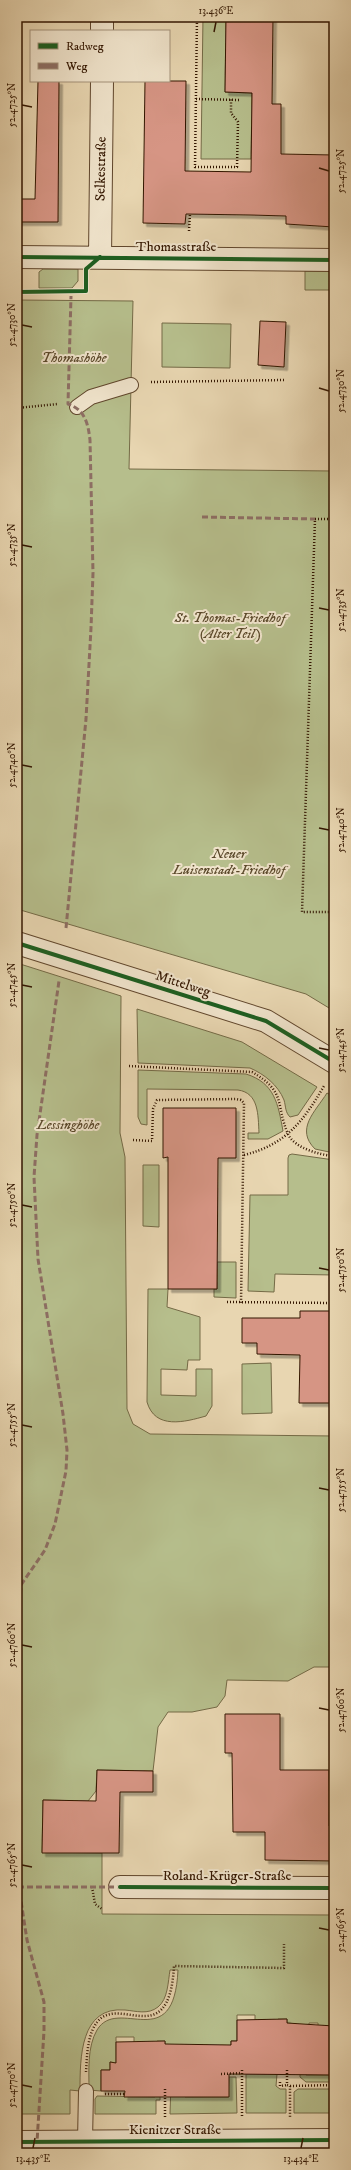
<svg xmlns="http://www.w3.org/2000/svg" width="351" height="2170" viewBox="0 0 351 2170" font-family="'IM FELL DW Pica',serif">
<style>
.green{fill:#b6be8c;stroke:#746a46}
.building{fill:#d69584;stroke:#331600;filter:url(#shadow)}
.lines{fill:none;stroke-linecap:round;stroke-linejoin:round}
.service-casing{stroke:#60462c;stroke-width:16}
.minor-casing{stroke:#60462c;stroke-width:24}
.path{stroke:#331600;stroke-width:2.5;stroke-dasharray:1 2;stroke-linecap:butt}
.service{stroke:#f0e4cc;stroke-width:14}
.minor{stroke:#f0e4cc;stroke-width:22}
.quiet{stroke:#8d6e63;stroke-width:3;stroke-dasharray:6 3;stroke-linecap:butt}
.cycleway-casing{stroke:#f0e4cc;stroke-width:6}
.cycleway{stroke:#1b5e20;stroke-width:4}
.ticks{fill:none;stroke:#331600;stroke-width:1.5}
.labels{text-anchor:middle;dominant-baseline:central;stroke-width:4;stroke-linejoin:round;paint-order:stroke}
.street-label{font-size:14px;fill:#331600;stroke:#f0e4cc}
.park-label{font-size:14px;font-style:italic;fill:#5a482a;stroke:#f0e4cc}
.neatline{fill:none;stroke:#331600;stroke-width:1.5}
.ticks-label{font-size:10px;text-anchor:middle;fill:#331600}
</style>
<defs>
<filter id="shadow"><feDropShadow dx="3.5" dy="3.5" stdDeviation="0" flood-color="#0004"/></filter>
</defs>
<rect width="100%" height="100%" fill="#e8d6b1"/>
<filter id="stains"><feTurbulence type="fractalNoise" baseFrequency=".005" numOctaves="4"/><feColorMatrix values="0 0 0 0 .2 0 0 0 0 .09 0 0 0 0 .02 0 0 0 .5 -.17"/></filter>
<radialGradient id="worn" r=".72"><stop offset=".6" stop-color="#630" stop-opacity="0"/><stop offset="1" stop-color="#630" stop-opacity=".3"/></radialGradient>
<path class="green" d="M203,17h23l-1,75 27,1 -1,66h-50z
M43,269h35v12l-6,7h-33v-16z
M305,271h29v19h-29z
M17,300l116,1 -4,168 205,2v540l-28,-17 -289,-85z
M162,323l69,1 -1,44 -68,-1z
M17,963l104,33 -1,137 5,24 2,252 6,15 17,10 184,2v231h-20l-26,14 -61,-1 -2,16 -8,11 -25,5h-24l-10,15 -5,44 -56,-1 -1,21 -8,10 -45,-1 -1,52 60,1v61l232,1v111h-16v-3h-9v3l-22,-1v-6h-9l-1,3h-22v-7h-18v26h-6v7h-66v-7h-8l-1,3h-22v-7h-18v26l-6,-1v8h-9v21l-12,-1c0,-19 -2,-43 8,-60 21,-35 77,27 81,-60h-8c-2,12 -2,29 -12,37 -10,8 -22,4 -33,3 -45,-4 -45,48 -45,81l-10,-1v24h-53z
M137,1009l105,33 75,45 -19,28 -8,2c-5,-5 -4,-10 -6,-17 -6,-15 -20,-26 -34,-32l-112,-5z
M138,1070l108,4c29,9 32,30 37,57l-15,8h-20v-6h11c-1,-18 0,-40 -21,-43l-91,-1v36l-6,-1 -3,-7z
M327,1093l7,4v56l-19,-4c-20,-20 0,-37 12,-56z
M292,1154l42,6v115l-59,-1 -1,18 -26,-1 2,-96h38v-37l1,-3z
M143,1165h16v62l-16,-1z
M217,1262h19v36l-22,-1v-8h3z
M148,1289h20l-1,18 33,10v43h-12l-1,10 -26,-1v26l35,1v-27h16v37l-6,10c-21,6 -51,14 -59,-14z
M271,1363l1,50 -30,1v-50z
M300,2067h6v8h28v7h-28l-6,-5z
M246,2074h31l-1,12 4,3h6v24h-40z
M229,2077h7l1,36 -67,1 1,-31 14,14h43z
M160,2088v12h-4v14h-61v-15l2,-3 58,1z
M298,2089h36v24h-40v-21z"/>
<path class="building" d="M226,17h47l-1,87h9v50l53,1v72l-48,-3v-8l-35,-1 -65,-1 -1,10 -42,-1 2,-142h41l-1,90 66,1 1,-79 -27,-1z
M38,81h21l-1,141h-41v-23h18z
M260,321l26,1 -2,45 -26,-2z
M163,1108h73v50h-18l-1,131h-49v-132l-5,1z
M300,1311h34v92h-35l1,-48 -43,-1v-11h-15v-25h58z
M225,1714h55v56h49v56h5v35l-69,-1v-28h-32l-1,-79h-7z
M97,1770l56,1v21h-33l-1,61h-77l1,-53 53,1z
M287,2019v4l47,3v49l-105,-1v23h-105l1,-6h-24v-21h9v-8l6,1v-21l49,-1v3l66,1v-4h6v-21z"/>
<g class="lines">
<defs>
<path id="service" d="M77,407l14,-10 40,-12
M85,2141l1,-50"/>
<path id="minor" d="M102,31v-14
M17,257l317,3
M100,257l2,-176
M17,943l249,78 68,41
M120,1887l214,1
M17,2142l317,-2"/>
</defs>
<use href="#service" class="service-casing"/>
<use href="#minor" class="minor-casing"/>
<path class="path" d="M197,17l-2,150h42l1,-45 -7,-9v-14
M196,99l44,1
M189,231l1,-17
M151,382l133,-2
M17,408l41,-4
M334,519h-19l-13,393h32
M129,1066l123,6c35,20 23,32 36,62 6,14 32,21 46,22
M133,1140l19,1 1,-32 4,-9 79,-1 5,1 3,3 -3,200
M244,1155c41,-10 59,-33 80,-69
M227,1302l107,1
M17,1590l4,-5
M92,1887l3,17 7,5
M287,2070v15l3,1v31
M86,2072c1,-14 1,-30 7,-43 20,-44 76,30 81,-63l110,2v-24
M221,2074l21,-1
M280,2082v4l7,-1
M290,2086l44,-1
M165,2089v29
M105,2094h20
M242,2116v-48"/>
<use href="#service" class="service"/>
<use href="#minor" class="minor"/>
<path class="quiet" d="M202,517l113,2
M66,928l20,-209 5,-91 2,-55 -3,-133c-2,-17 -5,-30 -22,-36l3,-108
M17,1657l4,-72 24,-35 10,-26 11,-53 1,-21 -4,-36 -25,-155 -4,-82 3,-42 22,-154
M17,1875l10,65 17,62v29l-7,111
M18,1887h102"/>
<defs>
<path id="cycleway" d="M17,257l317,3
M17,292l69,-1v-22l14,-12
M17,943l249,78 68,41
M120,1887l214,1
M17,2142l317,-2"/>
</defs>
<use href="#cycleway" class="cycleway-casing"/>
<use href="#cycleway" class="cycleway"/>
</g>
<path class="ticks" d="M214,32l2,-10M22,105l10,2M319,168l10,3M22,325l10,2M319,388l10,3M22,545l10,2M319,608l10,2M22,765l10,2M319,828l10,2M22,985l10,2M319,1048l10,2M22,1205l10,2M319,1268l10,2M22,1425l10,2M319,1488l10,2M22,1645l10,2M319,1708l10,2M22,1865l10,2M319,1928l10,2M22,2085l10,2M33,2148l2,-10M301,2148l2,-10"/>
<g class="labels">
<g class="street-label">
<text transform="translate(101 169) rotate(-89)">Selkestraße</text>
<text x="176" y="247">Thomasstraße</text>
<text transform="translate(183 984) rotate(18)">Mittelweg</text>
<text x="227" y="1876">Roland-Krüger-Straße</text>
<text x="175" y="2130">Kienitzer Straße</text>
</g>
<g class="park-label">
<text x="74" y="358">Thomashöhe</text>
<text x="230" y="618">St. Thomas-Friedhof<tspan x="230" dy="16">(Alter Teil)</tspan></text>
<text x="229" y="854">Neuer<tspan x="229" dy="16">Luisenstadt-Friedhof</tspan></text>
<text x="68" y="1125">Lessinghöhe</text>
</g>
</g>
<rect width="351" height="2170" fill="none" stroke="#e8d6b1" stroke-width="44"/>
<rect x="30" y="30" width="140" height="52" fill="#f0e4cc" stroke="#a4927a"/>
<rect x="38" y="43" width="20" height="6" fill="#1b5e20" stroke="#a4927a"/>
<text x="66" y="50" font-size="12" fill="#331600">Radweg</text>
<rect x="38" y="63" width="20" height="6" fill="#8d6e63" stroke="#a4927a"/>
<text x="66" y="70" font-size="12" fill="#331600">Weg</text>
<rect x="22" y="22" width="307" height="2126" class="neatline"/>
<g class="ticks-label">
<text x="216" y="14">13.436°E</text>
<text transform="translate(11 105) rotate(-90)" y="4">52.4725°N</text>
<text transform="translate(340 171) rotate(-90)" y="4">52.4725°N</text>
<text transform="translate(11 325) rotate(-90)" y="4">52.4730°N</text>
<text transform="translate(340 391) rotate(-90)" y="4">52.4730°N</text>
<text transform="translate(11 545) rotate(-90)" y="4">52.4735°N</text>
<text transform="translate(340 610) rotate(-90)" y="4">52.4735°N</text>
<text transform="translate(11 765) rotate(-90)" y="4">52.4740°N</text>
<text transform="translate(340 830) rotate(-90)" y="4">52.4740°N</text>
<text transform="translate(11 985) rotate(-90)" y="4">52.4745°N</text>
<text transform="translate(340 1050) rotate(-90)" y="4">52.4745°N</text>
<text transform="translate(11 1205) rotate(-90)" y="4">52.4750°N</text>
<text transform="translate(340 1270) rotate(-90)" y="4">52.4750°N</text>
<text transform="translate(11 1425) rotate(-90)" y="4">52.4755°N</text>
<text transform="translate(340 1490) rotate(-90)" y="4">52.4755°N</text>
<text transform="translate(11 1645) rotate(-90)" y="4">52.4760°N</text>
<text transform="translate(340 1710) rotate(-90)" y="4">52.4760°N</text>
<text transform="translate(11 1865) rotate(-90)" y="4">52.4765°N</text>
<text transform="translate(340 1930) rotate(-90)" y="4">52.4765°N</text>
<text transform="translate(11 2085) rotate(-90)" y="4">52.4770°N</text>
<text x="33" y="2162">13.435°E</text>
<text x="301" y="2162">13.434°E</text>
</g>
<rect width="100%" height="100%" filter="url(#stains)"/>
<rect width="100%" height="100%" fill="url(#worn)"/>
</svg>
